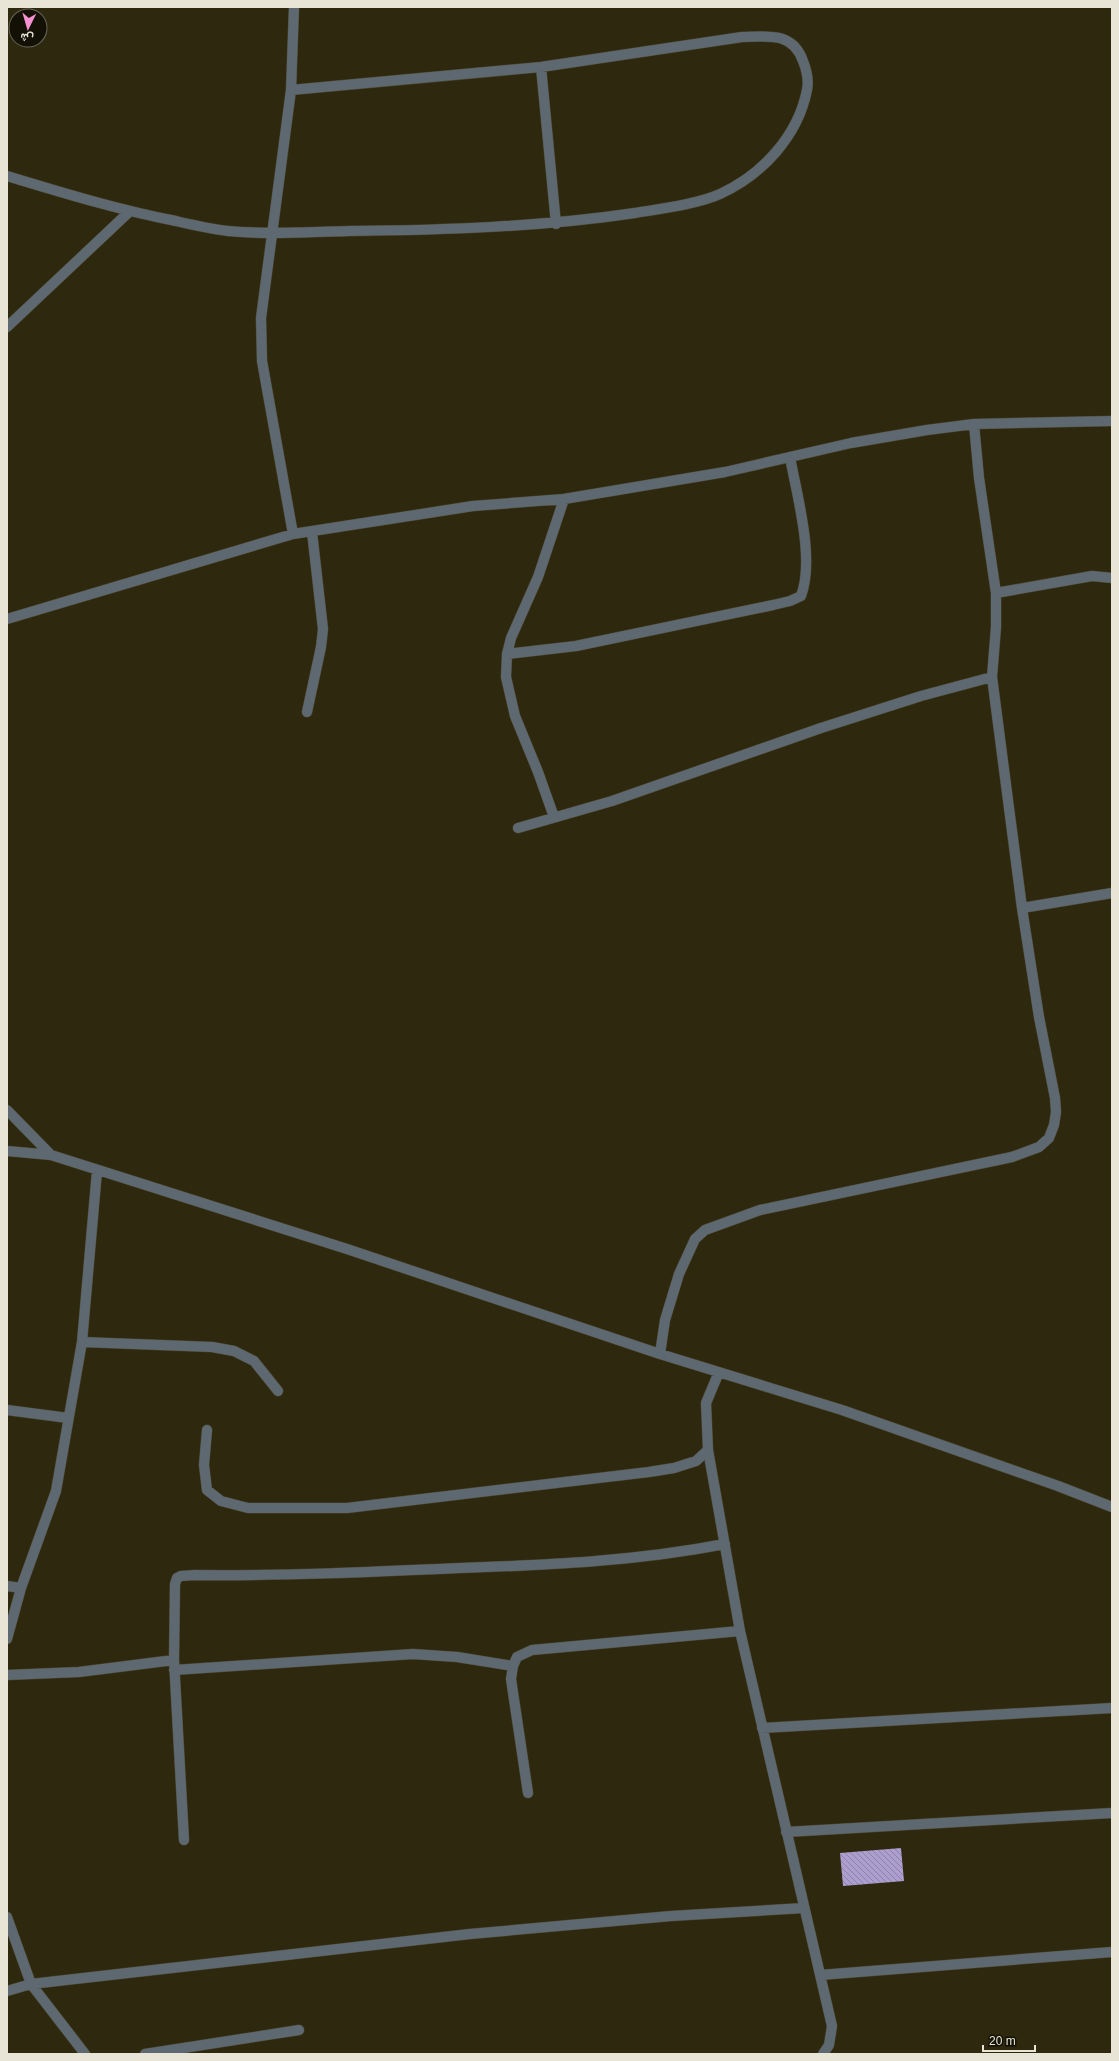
<svg xmlns="http://www.w3.org/2000/svg" width="1119" height="2061" viewBox="0 0 1119 2061" font-family="Helvetica,Vazirmatn,sans-serif">
<style>
.building{fill:url(#building-back-hatch)}
.lines{fill:none;stroke-linecap:round;stroke-linejoin:round}
.minor-casing{stroke:#4b462e;stroke-width:11}
.minor{stroke:#5e6871;stroke-width:10}
</style>
<defs>
<pattern id="building-back-hatch" width="6" height="6" patternUnits="userSpaceOnUse"><rect width="6" height="6" fill="#ad9ed0"/><path d="M-1 5l2 2M0 0l6 6M5-1l2 2" fill="none" stroke="#8e83a5"/></pattern>
</defs>
<rect width="100%" height="100%" fill="#2d280e"/>
<path class="building" d="M901,1848l3,33 -61,5 -3,-33z"/>
<g class="lines">
<defs>
<path id="minor" d="M541,67l15,157
M7,176c56,17 112,34 169,45 17,4 34,8 52,10 40,4 82,1 121,0 96,-1 191,-4 286,-18 24,-4 63,-9 85,-19 42,-19 78,-58 87,-104 2,-10 0,-19 -4,-29 -10,-29 -35,-25 -61,-24l-201,30 -250,23
M7,327l122,-115
M293,534l-31,-173 -1,-43 30,-228 3,-83
M996,593l96,-17 20,2
M7,619l286,-85 180,-28 91,-7 161,-27 126,-29 76,-13 47,-6 138,-3
M507,654l69,-8 197,-41 17,-4 11,-5c14,-37 -4,-100 -11,-139
M307,712l14,-65 2,-18 -11,-97
M554,817l-16,-45 -23,-56 -9,-39 1,-23 4,-16 27,-61 26,-78
M518,828l94,-27 209,-73 100,-32 71,-19 4,-50v-34l-17,-115 -5,-54
M1022,908l90,-15
M7,1110l44,45
M7,1151l44,4 296,94 313,105 182,56 216,76 54,21
M82,1342l130,5 22,4 20,10 24,30
M660,1354l5,-34 14,-46 16,-35 10,-9 55,-20 252,-53 27,-10 10,-9 5,-13 2,-13 -1,-14 -16,-81 -17,-109 -30,-231
M719,1372l-13,31 2,47 32,181 92,395 -3,19 -6,9
M7,1410l61,8
M207,1430l-3,35 3,25 14,11 27,7h99l302,-36 25,-4 22,-7 12,-11
M7,1586l14,2
M7,1639l14,-51 35,-97 26,-149 15,-171
M174,1670l239,-16 44,3 56,9
M7,1675l72,-3 95,-12
M762,1728l350,-20
M528,1793l-17,-114 2,-13 4,-9 15,-7 208,-19
M786,1832l326,-19
M184,1840l-10,-180 1,-76 2,-6 4,-2 14,-1c88,1 177,-3 265,-7 90,-3 177,-7 265,-24
M7,1917l24,67 54,70
M820,1975l292,-23
M7,1991l24,-7 439,-50 201,-18 133,-8
M145,2054l154,-24"/>
</defs>
<use href="#minor" class="minor-casing"/>
<use href="#minor" class="minor"/>
</g>
<rect width="1119" height="2061" fill="none" stroke="#e8e5d6" stroke-width="16"/>
<g transform="translate(28 28) rotate(185)"><circle r="19" fill="#131106" stroke="#686659"/>
<path d="M0-3L7 15L0 10L-7 15Z" fill="#f590d1"/>
<text y="-6" font-size="11" font-weight="bold" text-anchor="middle" fill="#e8e5d6">ش</text>
</g>
<path d="M983 2045v6h52v-6" fill="none" stroke="#e8e5d6" stroke-width="2"/>
<text x="989" y="2045" font-size="12" fill="#e8e5d6" stroke="#131106" stroke-width="3" paint-order="stroke">20 m</text>
</svg>
